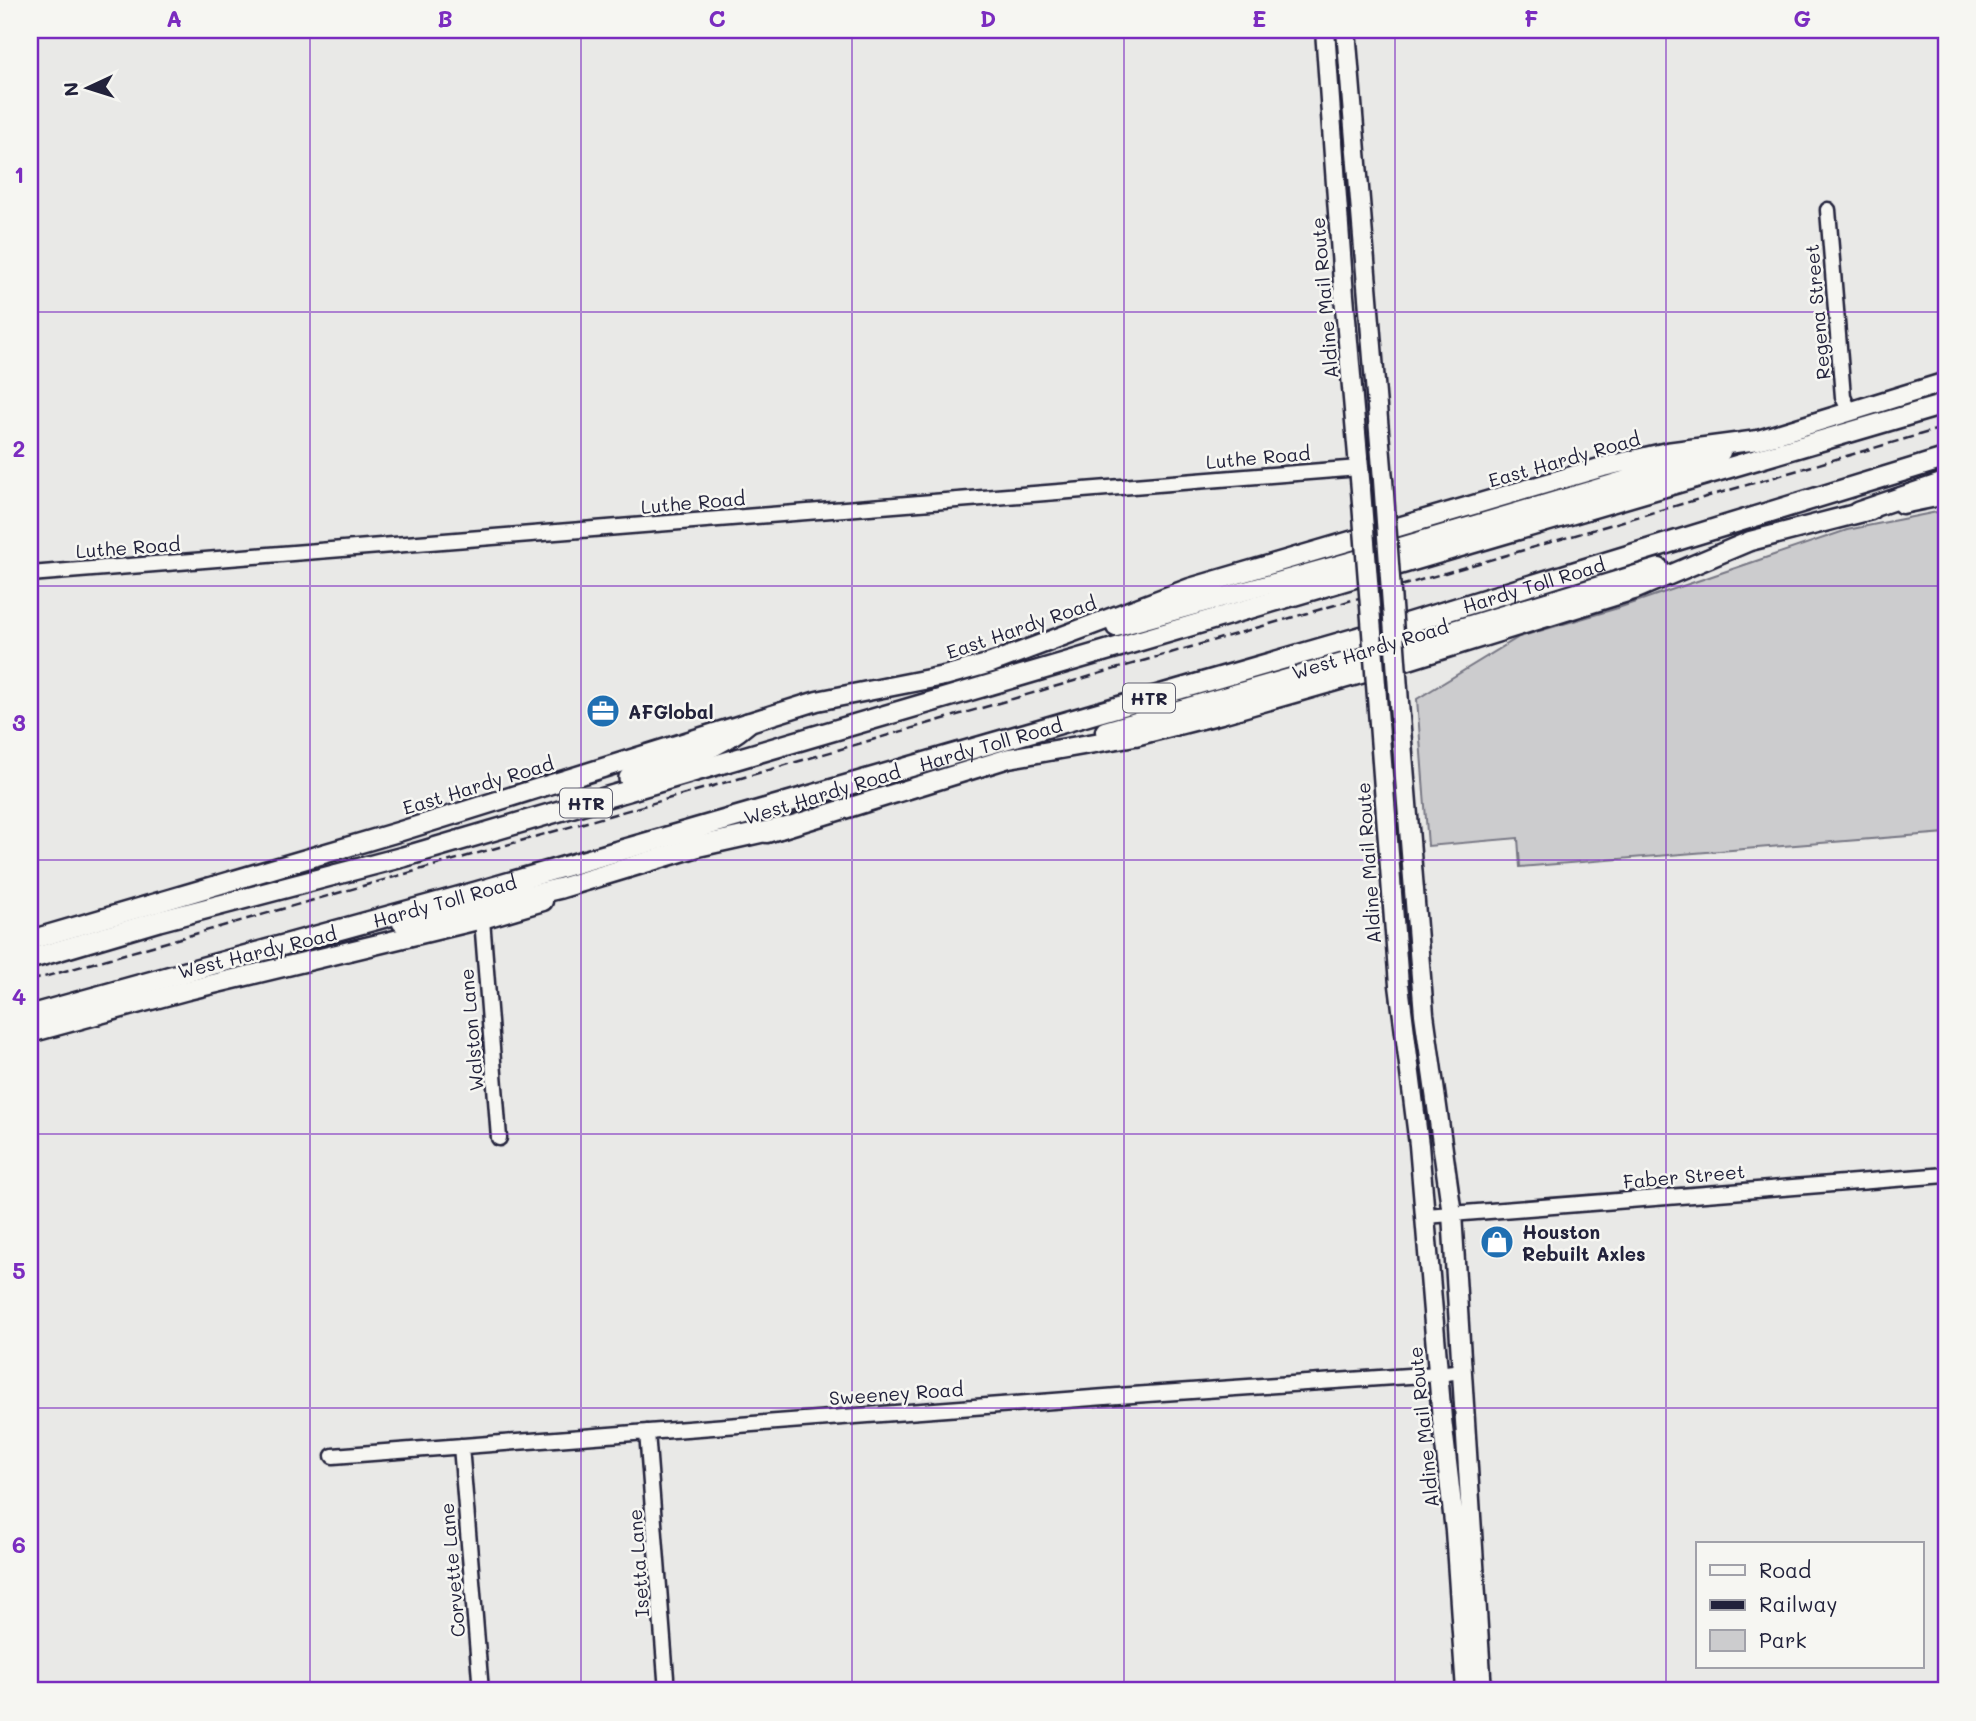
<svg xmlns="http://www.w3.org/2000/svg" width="1976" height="1721" viewBox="0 0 1976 1721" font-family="Mali,sans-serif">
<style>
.green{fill:#ccccce;stroke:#777784;stroke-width:2}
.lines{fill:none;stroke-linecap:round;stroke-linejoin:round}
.minor-casing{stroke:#22223b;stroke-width:19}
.major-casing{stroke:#22223b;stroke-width:23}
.highway-casing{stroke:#22223b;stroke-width:24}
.minor{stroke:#f6f6f2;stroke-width:14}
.major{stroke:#f6f6f2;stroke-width:18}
.highway{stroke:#f6f6f2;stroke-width:19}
.rail{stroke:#22223b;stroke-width:2.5;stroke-dasharray:10 5;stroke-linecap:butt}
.major-bridge-casing{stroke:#22223b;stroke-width:23;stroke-linecap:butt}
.major-bridge{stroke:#f6f6f2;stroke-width:18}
.grid{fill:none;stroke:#7b2cbf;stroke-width:2;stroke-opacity:0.55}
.labels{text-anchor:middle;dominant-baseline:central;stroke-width:5;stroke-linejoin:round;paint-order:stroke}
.shield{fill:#f6f6f2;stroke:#626272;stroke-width:2}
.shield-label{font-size:18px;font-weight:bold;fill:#22223b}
.street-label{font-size:19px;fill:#22223b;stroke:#f6f6f2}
.poi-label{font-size:19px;font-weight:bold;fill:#22223b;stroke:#f6f6f2;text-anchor:start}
.neatline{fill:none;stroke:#7b2cbf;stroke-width:2.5}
.grid-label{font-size:23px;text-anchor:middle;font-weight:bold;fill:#7b2cbf}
</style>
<rect width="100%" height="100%" fill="#e9e9e7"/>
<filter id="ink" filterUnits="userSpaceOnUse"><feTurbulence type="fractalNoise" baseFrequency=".0143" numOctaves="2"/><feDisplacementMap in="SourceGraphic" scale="14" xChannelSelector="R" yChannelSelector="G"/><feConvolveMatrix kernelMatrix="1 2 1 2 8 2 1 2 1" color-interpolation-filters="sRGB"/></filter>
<g filter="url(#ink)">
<path class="green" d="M1942,511l4,57v265l-426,34 -2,-29 -90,8 -11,-147 102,-62 99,-29 229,-78z"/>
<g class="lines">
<defs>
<path id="minor" d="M1828,210l15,187 6,13
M30,574l1329,-106
M482,919l17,219
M1426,1216l520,-41
M647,1432l20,259
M461,1446l20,245
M333,1456l785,-60 320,-22 24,-3"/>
<path id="major" d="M1325,30l19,266 17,194
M1346,30l37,450
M1902,504l44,-9
M1116,627l251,-70 354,-105
M1400,717l24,297 28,200 30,477
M1379,723l20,262 20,160 23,274 13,112 11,160
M1105,731l269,-77 285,-86
M767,833l242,-75 126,-22 86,-22 178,-51 235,-73 116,-49 121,-31
M30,940l368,-108 419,-131 127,-25 47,-13 199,-75 413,-121 64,-15 91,-12 188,-58
M30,1033l158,-43 294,-71 61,-18"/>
<g id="highway">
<path d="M1858,512l88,-30"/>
<path d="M629,778c41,-14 86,-26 119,-55"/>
<path d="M402,922l28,-3 131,-31 139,-42 81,-18"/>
<path d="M30,959l129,-38 244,-64 1543,-453"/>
<path id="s1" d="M30,1015l446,-123 922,-266 548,-168"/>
</g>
</defs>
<use href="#minor" class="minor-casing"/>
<use href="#major" class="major-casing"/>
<use href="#highway" class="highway-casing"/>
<use href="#minor" class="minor"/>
<use href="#major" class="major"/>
<use href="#highway" class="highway"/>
<path class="rail" d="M30,981l725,-207 1191,-347"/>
<defs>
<path id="major-bridge" d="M1383,480l17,237
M1361,490l18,233"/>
</defs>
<use href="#major-bridge" class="major-bridge-casing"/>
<use href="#major-bridge" class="major-bridge"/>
</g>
</g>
<path class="grid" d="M310,30v1661M581,30v1661M852,30v1661M1124,30v1661M1395,30v1661M1666,30v1661M30,312h1916M30,586h1916M30,860h1916M30,1134h1916M30,1408h1916"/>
<defs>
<symbol id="office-disc" viewBox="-11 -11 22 22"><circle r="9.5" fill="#1f6fb2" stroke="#f6f6f2"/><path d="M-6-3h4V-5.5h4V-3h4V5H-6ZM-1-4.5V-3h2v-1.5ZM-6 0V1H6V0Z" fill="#fff"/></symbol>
<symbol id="shop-disc" viewBox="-11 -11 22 22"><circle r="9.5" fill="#1f6fb2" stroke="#f6f6f2"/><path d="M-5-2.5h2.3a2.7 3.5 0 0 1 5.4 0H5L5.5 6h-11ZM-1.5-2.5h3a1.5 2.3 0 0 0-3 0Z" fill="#fff"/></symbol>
</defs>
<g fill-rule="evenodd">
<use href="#office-disc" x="584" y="692" width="38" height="38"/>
<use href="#shop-disc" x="1478" y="1223" width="38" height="38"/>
</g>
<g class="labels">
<g class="shield">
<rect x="1123" y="683.5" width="52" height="29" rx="5"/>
<rect x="560" y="788.5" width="52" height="29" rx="5"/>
</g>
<g class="shield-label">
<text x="1149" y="698">HTR</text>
<text x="586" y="803">HTR</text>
</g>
<g class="street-label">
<text transform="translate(1324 298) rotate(-95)">Aldine Mail Route</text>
<text transform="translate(1817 312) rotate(-95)">Regena Street</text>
<text transform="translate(1258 457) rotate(-5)">Luthe Road</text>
<text transform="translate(1564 459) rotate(-16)">East Hardy Road</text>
<text transform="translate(693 502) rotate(-5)">Luthe Road</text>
<text transform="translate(128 547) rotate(-4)">Luthe Road</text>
<text stroke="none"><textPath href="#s1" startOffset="1564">Hardy Toll Road</textPath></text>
<text transform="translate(1021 627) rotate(-19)">East Hardy Road</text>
<text transform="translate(1370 649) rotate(-17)">West Hardy Road</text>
<text stroke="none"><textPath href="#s1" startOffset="998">Hardy Toll Road</textPath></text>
<text transform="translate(478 785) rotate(-17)">East Hardy Road</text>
<text transform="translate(822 794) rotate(-17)">West Hardy Road</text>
<text transform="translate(1368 863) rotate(-94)">Aldine Mail Route</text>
<text stroke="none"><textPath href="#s1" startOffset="430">Hardy Toll Road</textPath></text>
<text transform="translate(257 952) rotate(-14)">West Hardy Road</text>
<text transform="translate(471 1030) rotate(-95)">Walston Lane</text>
<text transform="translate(1684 1176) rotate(-5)">Faber Street</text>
<text transform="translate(896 1393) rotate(-4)">Sweeney Road</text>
<text transform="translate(1423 1427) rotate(-96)">Aldine Mail Route</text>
<text transform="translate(638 1563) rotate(-94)">Isetta Lane</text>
<text transform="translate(452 1570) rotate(-95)">Corvette Lane</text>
</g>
<g class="poi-label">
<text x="628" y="711">AFGlobal</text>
<text x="1522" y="1231">Houston<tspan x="1522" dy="22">Rebuilt Axles</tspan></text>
</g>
</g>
<rect width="1976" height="1721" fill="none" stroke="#f6f6f2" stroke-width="77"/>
<rect x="1696" y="1542" width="228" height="126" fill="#f6f6f2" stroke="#a1a1a9" stroke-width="2"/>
<rect x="1710" y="1565" width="35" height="10" fill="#f6f6f2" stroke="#a1a1a9" stroke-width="2"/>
<text x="1759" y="1578" font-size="21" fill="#22223b">Road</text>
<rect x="1710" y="1600" width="35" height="10" fill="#22223b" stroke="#a1a1a9" stroke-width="2"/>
<text x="1759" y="1612" font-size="21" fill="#22223b">Railway</text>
<rect x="1710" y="1630" width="35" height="21" fill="#ccccce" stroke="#a1a1a9" stroke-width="2"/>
<text x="1759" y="1648" font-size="21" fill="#22223b">Park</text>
<g transform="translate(88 88) rotate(266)" stroke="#f6f6f2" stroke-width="5" paint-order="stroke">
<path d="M0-5L12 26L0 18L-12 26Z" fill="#22223b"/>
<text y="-10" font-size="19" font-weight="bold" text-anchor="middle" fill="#22223b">N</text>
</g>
<rect x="38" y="38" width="1900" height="1644" class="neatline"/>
<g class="grid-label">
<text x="174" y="27">A</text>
<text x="445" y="27">B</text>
<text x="717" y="27">C</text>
<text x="988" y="27">D</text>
<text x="1259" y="27">E</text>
<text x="1531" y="27">F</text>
<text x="1802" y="27">G</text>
<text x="19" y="183">1</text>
<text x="19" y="457">2</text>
<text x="19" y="731">3</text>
<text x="19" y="1005">4</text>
<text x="19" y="1279">5</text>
<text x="19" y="1553">6</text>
</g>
</svg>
